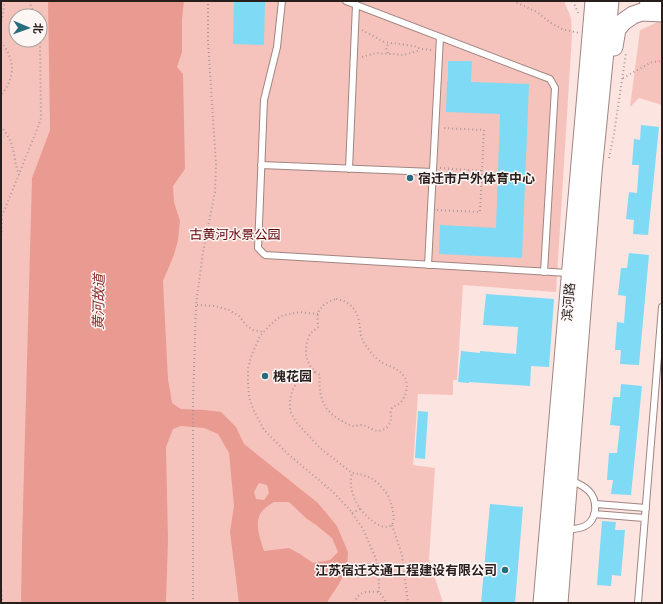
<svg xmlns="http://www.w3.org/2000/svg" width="663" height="604" viewBox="0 0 663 604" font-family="'Open Sans','Noto Sans SC',sans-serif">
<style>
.green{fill:#f6c3bc;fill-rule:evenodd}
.water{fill:#e99b92;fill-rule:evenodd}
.building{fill:#7edaf5}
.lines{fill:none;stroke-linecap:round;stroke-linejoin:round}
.lane-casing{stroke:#a08581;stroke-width:8}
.secondary-casing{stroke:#a08581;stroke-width:19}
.highway-casing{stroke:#a08581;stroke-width:24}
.path{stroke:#ab9896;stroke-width:2;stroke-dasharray:1 3;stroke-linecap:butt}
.lane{stroke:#fff;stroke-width:6}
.secondary{stroke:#fff;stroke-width:17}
.highway{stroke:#fff;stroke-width:22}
.poi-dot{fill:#296c7e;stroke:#fcf6f5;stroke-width:1.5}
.labels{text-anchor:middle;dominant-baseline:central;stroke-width:3;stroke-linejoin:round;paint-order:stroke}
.poi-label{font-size:13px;font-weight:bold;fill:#281e1c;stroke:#fcf6f5;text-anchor:start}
.park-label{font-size:13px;fill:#610107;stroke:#fcf6f5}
.street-label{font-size:13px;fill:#281e1c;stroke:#fcf6f5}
.water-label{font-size:14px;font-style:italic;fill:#882d28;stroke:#fcf6f5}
</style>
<rect width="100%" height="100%" fill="#fce4e1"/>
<path class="green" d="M1,1h563l7,17 1,17 -16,257 -93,-7 -6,95h-4v15l-35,-1 -5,71 22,3 -6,91 14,44h-442zM16,16h24v24h-24z
M658,22h4v83l-23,-7 -9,9 10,-77z"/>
<path class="water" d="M48,1h136l-2,18v33l-5,15 6,7 2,95 -12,17 1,16 6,19 -2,19 -4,15 -11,26 5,98 4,24 9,6 24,1 16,2 15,15 8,17 74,59 19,23 11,26 -1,16 -8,16 -10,15 -2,4h-88l-9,-71 4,-26 -5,-53 -11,-19 -14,-6 -23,-2 -8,3 -7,18 2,92 -2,64h-145l1,-60 10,-365 18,-48zM259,483l8,2 2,8 -5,7 -8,-1 -2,-7zM274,502h15l18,17 9,6 16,13 6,14 -8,8 -17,3 -13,-9 -11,-6 -25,3c-4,-13 -11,-30 -1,-41 3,-3 7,-6 11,-8z"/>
<path class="building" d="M234,1h31l-1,44 -31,-1z
M448,61h24l-1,21 58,2 -7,174 -83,-4 1,-29 56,3 4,-114 -54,-2 1,-31h1z
M641,125l18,2 -11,108 -15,-1 1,-14 -8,-1 3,-27 8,1 2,-28h-7l2,-26 6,1z
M629,253l20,2 -10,110 -19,-1 1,-14h-6l2,-28 7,1 2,-27 -8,-1 3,-27h6z
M486,294l68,5 -5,68 -18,-1 -1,20 -61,-4v1l-11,-1 3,-31 19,2v-2l36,3 2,-27 -35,-2z
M621,384l21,2 -11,109 -20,-1 2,-14h-6l2,-27h8l3,-27 -10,-1 3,-28h7z
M418,411l10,1 -3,47 -10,-1z
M490,504l33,3 -8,96h-34z
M602,521l14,1 -1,8h10l-4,46 -9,-1 -1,11 -14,-1z"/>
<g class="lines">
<defs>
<path id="lane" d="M282,1l-5,46 -13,53 -6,148 7,7 304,18
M346,1l204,78 5,9 -11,184
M261,165l172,7
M349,169l7,-164
M428,265l12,-228
M596,504l50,4
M594,514l50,4
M566,530c6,-1 13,-1 19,-4 6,-3 9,-8 10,-15 2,-18 -10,-25 -25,-31
M638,603l24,-296"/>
<path id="secondary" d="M614,47l3,-18 6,-7 10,-7 9,-3 20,1
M542,603l52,-602
M559,603l34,-431 17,-171"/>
<path id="highway" d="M651,1l11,5"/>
</defs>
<use href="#lane" class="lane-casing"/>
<use href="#secondary" class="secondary-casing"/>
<use href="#highway" class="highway-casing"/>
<path class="path" d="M29,1l6,15
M513,1l24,11 14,11 11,6 17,4
M573,1l6,14
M1,21c3,-6 2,-13 4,-20
M362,30l22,12 30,4 7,3 11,1
M1,42c14,17 15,35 0,53
M388,53l-2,-5 3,-5
M362,57l14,-4 28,2 16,-5
M623,78l29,-16 10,-1
M1,126c4,6 9,12 11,20 3,9 3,19 7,29
M609,158l5,-24 12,-81
M440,168l42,3
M437,210l43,2 4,-82 -42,-2
M1,244l1,-28 36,-89 3,-9 -1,-78
M336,299c10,1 18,7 22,18 3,9 1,18 6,26 5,7 11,16 19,20 8,4 17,6 22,15 4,7 1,19 -5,25 -3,3 -8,3 -9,7 -1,3 1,6 0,9 -1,5 -4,10 -9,11 -8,3 -13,-4 -20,-5 -3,0 -6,1 -9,1 -4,-1 -7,-3 -11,-5 -19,-10 -24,-25 -22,-46 -12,-7 -16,-19 -13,-33 1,-3 2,-7 4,-9 2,-2 5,-4 7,-6 0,-4 -1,-11 0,-14 3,-8 11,-12 18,-14z
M197,305l18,1 14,4 10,6 7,9 7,5 10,2
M318,314l-19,-2 -18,4 -10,8 -11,12 -8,18 -4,15v13l1,15 5,14 10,19 24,24 44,37 18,19 13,19 13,30 3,23v10
M315,372l-19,12 -4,7 -2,10v10l6,11 24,26 32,25 8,1 11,4 7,5 6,7 4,5 4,11 2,12 -2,7c-6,3 -10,2 -15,-1 -17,-10 -30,-31 -25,-51
M352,513l8,-4
M392,525l10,30 6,48
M1,587l1,16
M193,603v-202l3,-96 7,-53 12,-60 1,-27 -8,-124v-40
M354,603c5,-12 13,-12 25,-11l6,8v3"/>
<use href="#lane" class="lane"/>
<use href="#secondary" class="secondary"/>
<use href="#highway" class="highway"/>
</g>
<g class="poi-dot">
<circle cx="410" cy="178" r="4"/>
<circle cx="265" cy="376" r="4"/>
<circle cx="505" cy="570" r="4"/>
</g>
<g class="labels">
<g class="poi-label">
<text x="418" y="178">宿迁市户外体育中心</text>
<text x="273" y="376">槐花园</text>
<text x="497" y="570" text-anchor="end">江苏宿迁交通工程建设有限公司</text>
</g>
<g class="park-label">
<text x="235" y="234">古黄河水景公园</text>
</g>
<g class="street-label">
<text transform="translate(568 302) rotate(-85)">滨河路</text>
</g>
<g class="water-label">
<text transform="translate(98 302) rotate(-89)">黄河故道</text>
</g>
</g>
<rect width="663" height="604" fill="none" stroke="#281e1c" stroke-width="4"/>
<g transform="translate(28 28) rotate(92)"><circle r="19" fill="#fcf6f5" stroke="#a7a09e"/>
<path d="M0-3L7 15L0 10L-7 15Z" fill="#296c7e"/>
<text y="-6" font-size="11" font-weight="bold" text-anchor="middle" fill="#281e1c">北</text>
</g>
</svg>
